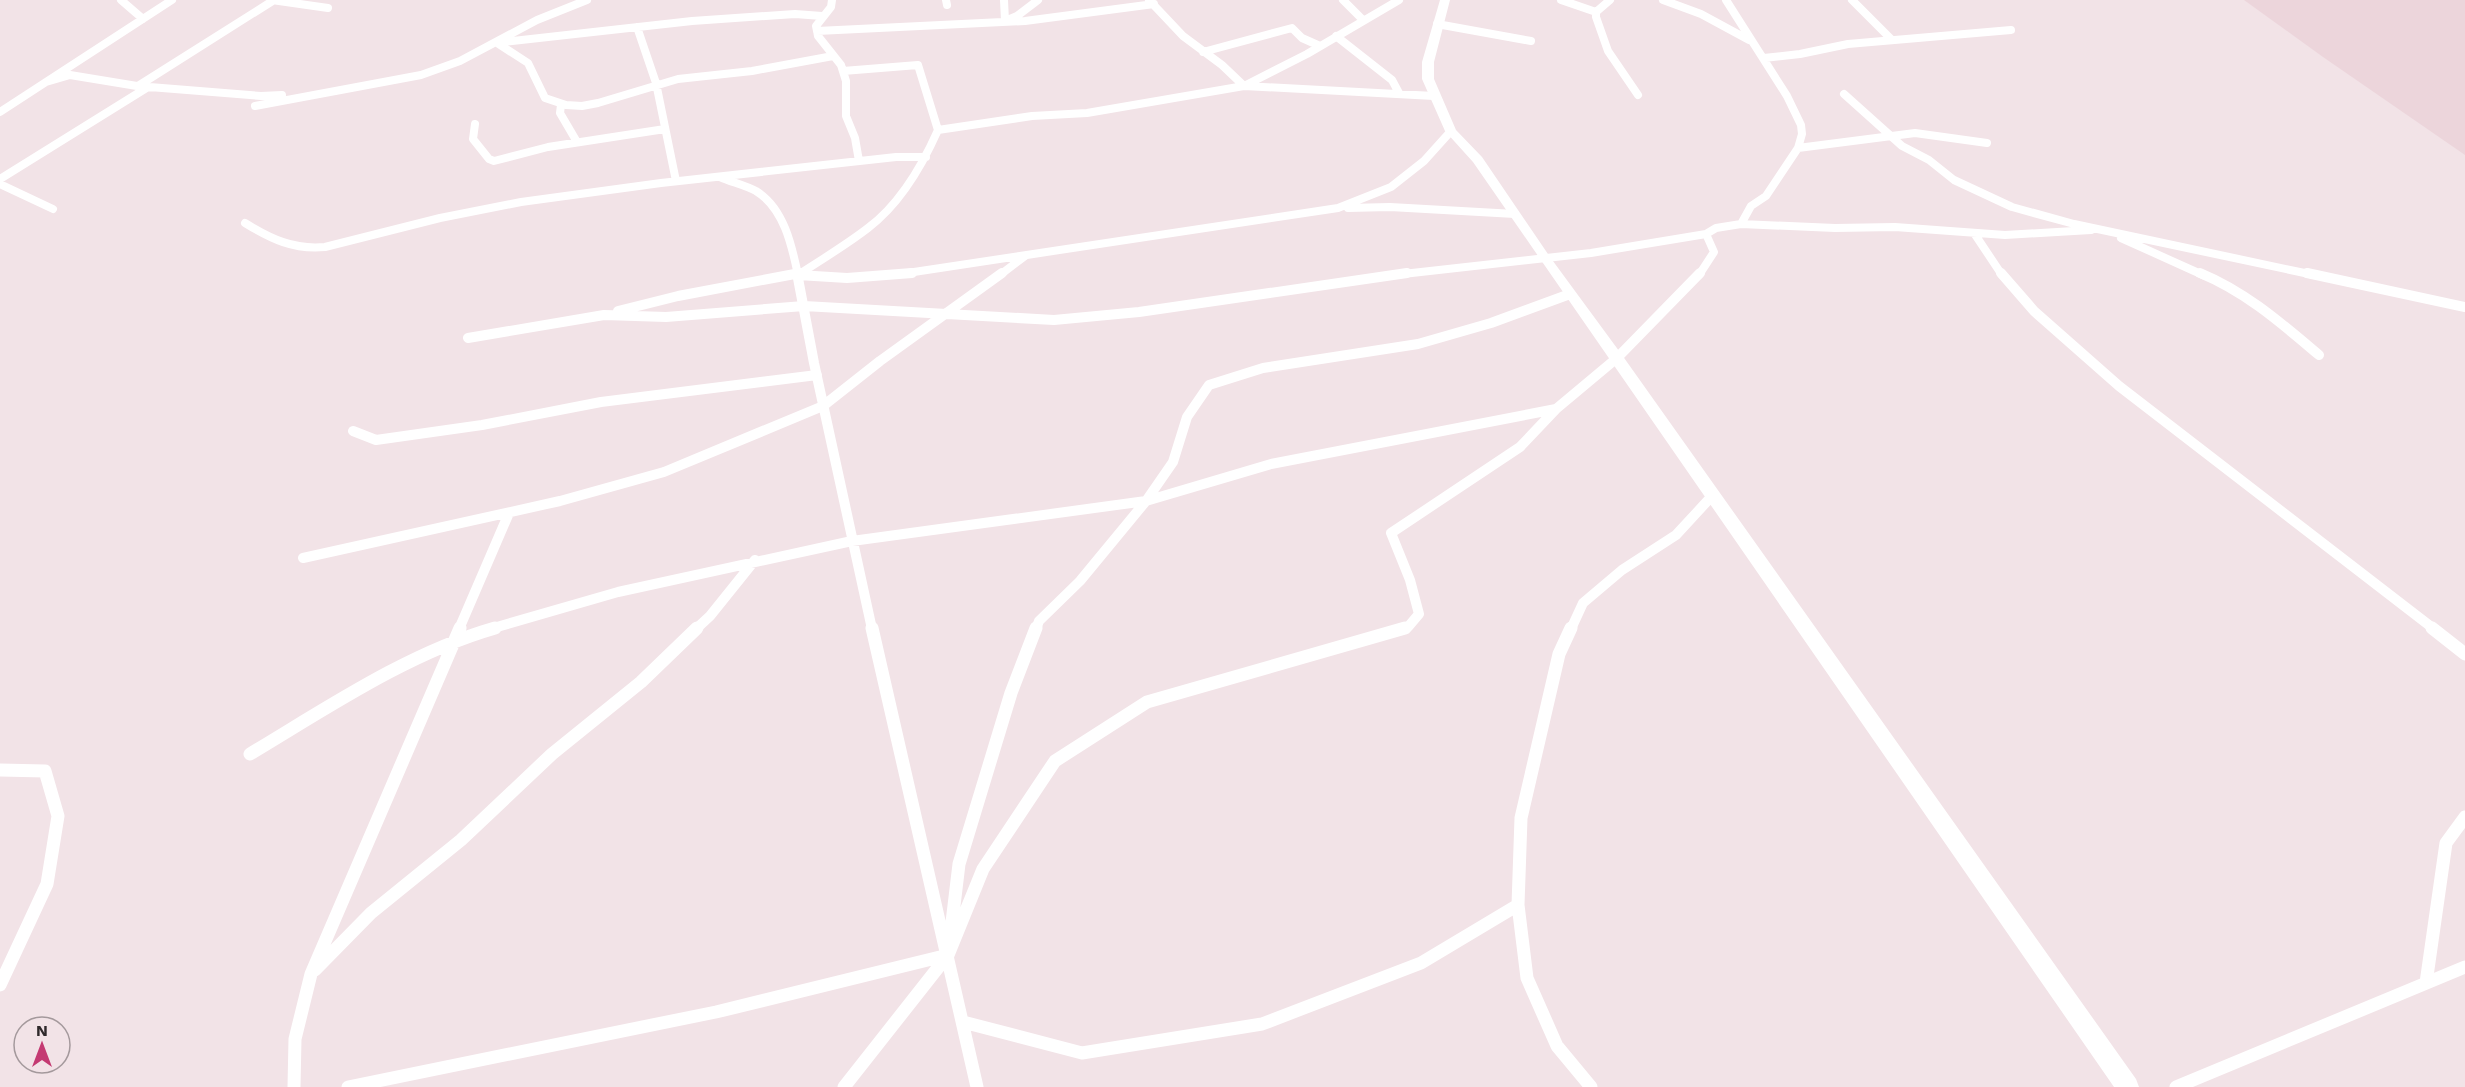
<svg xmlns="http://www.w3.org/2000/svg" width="2465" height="1087" viewBox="0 0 2465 1087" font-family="'Work Sans',sans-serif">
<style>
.built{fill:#ecd5db}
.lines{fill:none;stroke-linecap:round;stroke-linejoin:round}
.street-far2{stroke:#fff;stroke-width:8}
.street-far1{stroke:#fff;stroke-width:10}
.street{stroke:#fff;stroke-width:13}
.secondary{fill:#fff;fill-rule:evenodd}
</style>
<rect width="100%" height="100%" fill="#f2e3e7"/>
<path class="built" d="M2244,0h221v155l-142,-98z"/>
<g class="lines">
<path class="street-far2" d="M121,0l22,19
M272,0l56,8
M832,0l-1,7 -15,19 2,10 23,29 5,16v35l9,22 4,23
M946,0l1,5
M1004,0l1,21 12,-5 21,-16
M1149,0l34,36 39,29 22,21 63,-32 92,-54
M1343,0l20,20
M1561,0l35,12
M1610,0l-14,12v5l12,34 30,44
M1663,0l38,14 48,26
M1852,0l39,39
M1437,24l94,17
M637,27l19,56 20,98
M817,31l208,-10 129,-17
M1336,36l56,44 7,13
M503,42l189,-21 103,-7 27,2
M497,43l31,20 17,35 21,7 16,1 16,-3 80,-24 74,-8 81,-15
M1203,52l89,-24 10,10 18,8
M1764,58l36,-4 48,-10 163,-14
M46,82l24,-7 67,11 124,10 21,-1
M138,86l136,-86
M1844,94l58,52 27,14 25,20 58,27 62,17 240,51
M561,105l-1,8 17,29
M255,106l166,-31 39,-14 77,-41 50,-20
M0,112l172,-112
M475,124l-2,15 16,20 5,2 54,-14 117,-18
M938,130l94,-14 55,-3 157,-27 190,10
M1798,148l117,-15 72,10
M720,177c11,5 25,8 36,14 28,17 36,55 42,84
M0,179l148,-92
M0,184l53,25
M1348,208l42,-1 125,7
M245,223c26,16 49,27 80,24l115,-29 81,-16 140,-19 235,-26h30
M1741,224l94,4 60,-1 110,8 86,-5
M1974,233l28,42
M2121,238l82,37
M798,275c23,-15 48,-30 70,-47 32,-24 54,-62 70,-98l-20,-65 -75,6
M894,275l444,-67 53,-21 33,-26 27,-30
M1000,275l25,-19
M1394,275l197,-22 115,-19 10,-6 25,-4 10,-18 15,-10 32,-48 4,-14 -1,-9 -14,-29 -61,-96
M1699,275l15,-23 -8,-18"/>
<path class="street-far1" d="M797,273l17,90 58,266
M2001,273l33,38 85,75 315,243
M2200,273c46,19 81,50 119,82
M2307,273l158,34
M798,275l49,3 65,-5
M618,311l60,-15 122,-23
M468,338l136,-23 62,2 138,-11 250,14 85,-8 268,-39
M353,431l23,9 106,-15 119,-23 216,-27
M303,558l257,-57 104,-29 159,-66 57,-45 122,-88
M459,629l50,-116
M490,629l128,-37 234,-51 294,-40 125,-37 285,-55
M696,629l14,-13 45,-56
M1036,629l3,-8 41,-40 66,-80 27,-39 14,-45 22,-32 54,-17 155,-24 73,-21 79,-29
M1399,629l9,-2 11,-13 -9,-34 -19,-47 129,-86 36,-38 61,-51 83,-85
M1571,629l12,-26 39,-33 54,-35 36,-39"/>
<path class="street" d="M872,628l105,459
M1571,628l-12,26 -38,164 -3,87 9,73 30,68 34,41
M2432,628l33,26
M250,754c77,-46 158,-101 245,-126
M0,770l45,1 13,45 -11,68 -47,101
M950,939l9,-75 52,-171 25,-65
M315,970l56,-57 90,-73 91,-86 89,-72 56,-54
M2426,983l20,-140 19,-26
M963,1022l119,31 180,-29 159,-61 97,-58
M294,1087l1,-48 16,-65 149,-346
M348,1087l368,-75 232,-57
M844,1087l104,-132 35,-86 72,-108 92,-59 258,-74
M2176,1087l289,-120"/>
<path class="secondary" d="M1440,0h10l-16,62v17l22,51 26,27 68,100 72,98 514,724 3,8h-25l-641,-925 -28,-31 -23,-52v-17z"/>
</g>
<g transform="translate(42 1045)"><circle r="28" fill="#f2e3e7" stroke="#a4999c" stroke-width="1.5"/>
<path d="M0-4.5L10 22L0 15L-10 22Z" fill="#c43a72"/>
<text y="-9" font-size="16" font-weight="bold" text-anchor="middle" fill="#2f292b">N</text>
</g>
</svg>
